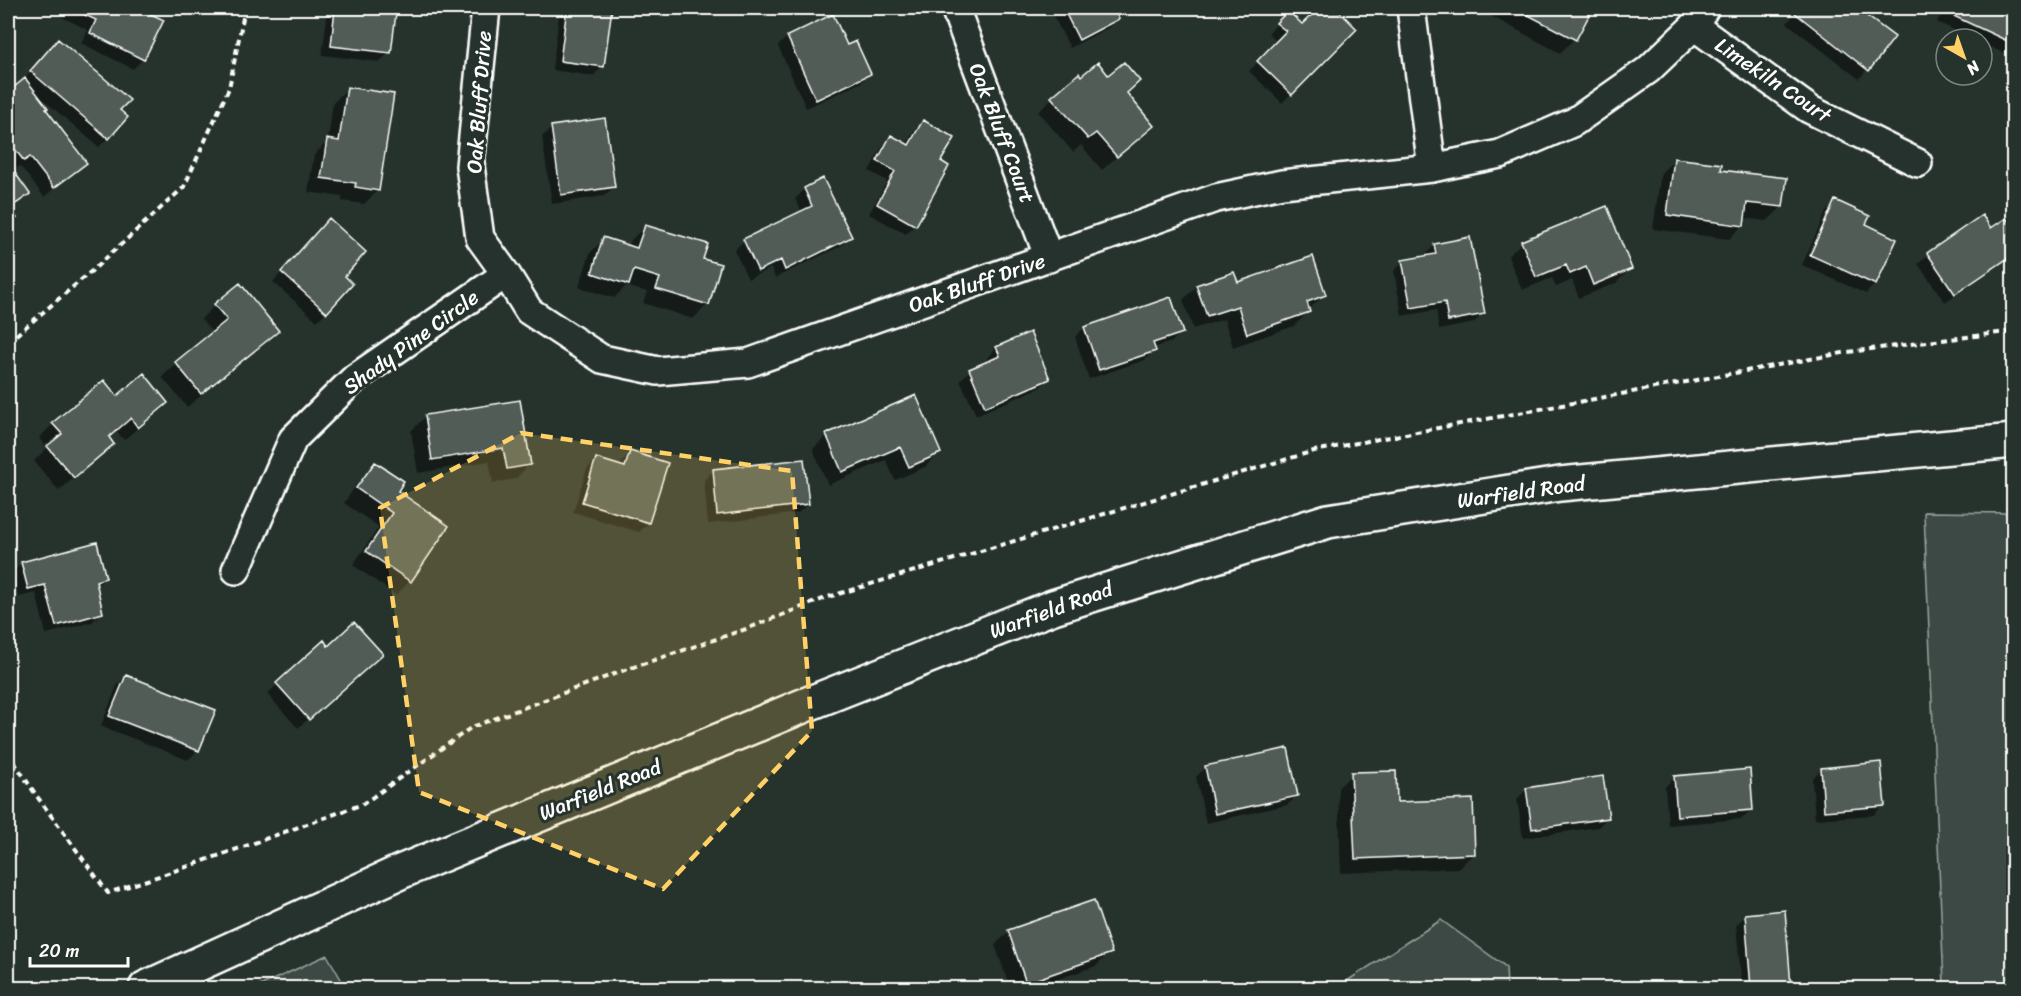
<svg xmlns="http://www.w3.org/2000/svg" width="2021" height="996" viewBox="0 0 2021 996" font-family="Sriracha,sans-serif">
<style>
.green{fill:#3e4944;stroke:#9ea4a2;stroke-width:1.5}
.shadow{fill:#0007}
.building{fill:#515c57;stroke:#fff;stroke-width:1.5}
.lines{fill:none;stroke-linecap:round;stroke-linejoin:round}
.street-casing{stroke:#fff;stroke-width:32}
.secondary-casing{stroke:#fff;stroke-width:38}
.path{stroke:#fff;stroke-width:4;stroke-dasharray:6 4.5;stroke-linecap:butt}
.street{stroke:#26332d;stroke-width:27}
.secondary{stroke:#26332d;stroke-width:33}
.marked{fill:#ffd166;fill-opacity:0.2;stroke:#ffd166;stroke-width:4.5;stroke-dasharray:12 8;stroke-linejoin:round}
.labels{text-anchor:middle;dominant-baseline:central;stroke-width:6;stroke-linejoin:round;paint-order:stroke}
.street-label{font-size:21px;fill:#fff;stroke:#26332d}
</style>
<rect width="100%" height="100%" fill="#26332d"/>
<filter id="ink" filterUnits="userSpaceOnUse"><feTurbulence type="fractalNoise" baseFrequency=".0167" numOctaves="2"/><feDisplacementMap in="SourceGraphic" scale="12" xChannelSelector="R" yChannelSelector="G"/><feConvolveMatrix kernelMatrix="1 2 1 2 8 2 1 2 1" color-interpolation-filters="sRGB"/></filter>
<g filter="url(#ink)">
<path class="green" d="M1924,512l89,1v475h-81l12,-3z
M1441,920l65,47 1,21h-171z
M327,955l19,33h-91z"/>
<path class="shadow" d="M54,8h80l28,13 -19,38 -10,10 -52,-26 7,-13 -36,-18z
M328,8h57l4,44 -9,10 -58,-7z
M560,8h51l-8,58 -10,10 -41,-6z
M1049,8h63l6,11 -10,9 -38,20z
M1321,8h13l21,21 -73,74 -33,-32 29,-29 -10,-9 20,-20 14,13z
M1479,8h112l-17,31 -14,14 -82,-44z
M1799,8h54l40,30 -34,41 -72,-56z
M1944,8h70v48l-2,1 -30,-14v-4h-9l-36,-17z
M832,16l14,31 24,27 -10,9 -54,25 -28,-62 9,-9z
M49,50l69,60 -10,28 -9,9 -60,-51 -1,1 6,12 42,53 -42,35 -24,-31 -6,4 -5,-7 -1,1v-71l14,-11z
M1108,77l18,17 26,31 -50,45 -21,-25 -8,7 -35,-40 14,-14 29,-20z
M347,89l31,101 -14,14 -22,-3v-4l-34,-5 6,-37 14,-14 5,-38z
M923,122l16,40 -24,63 -9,9 -37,-20 18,-33 -18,-10 13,-24 9,-10 15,8 8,-14z
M552,128l62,59 -10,9 -52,8 -10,-67z
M1675,159l45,12 62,36 -15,14 -23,-3 -1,7 -14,14 -76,-10 8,-56z
M8,165l20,29 -19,16 6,8 -7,8z
M805,189l45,48 -9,9 -66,32 -4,-10 -23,11 -14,-29 10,-9 58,-29 -7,-13z
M1835,202l29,23 11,59 -9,10 -64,-29 24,-53z
M1982,217l9,13 23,1v24l-69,47 -27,-38 10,-9z
M645,226l56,34 18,5 -12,40 -14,14 -50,-16 4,-11 -21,-6 -12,12 -35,-11 11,-34 14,-14 25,8 2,-7z
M320,230l22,46 -16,36 -9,9 -44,-39z
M1522,242l108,27 -14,14 -37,15 -7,-18 -16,7 -4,-9 -30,12 -14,-34z
M1435,245l48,68 -9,10 -35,7 -3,-20 -34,6 -8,-45 9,-10 23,-4 -1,-2z
M1237,284l87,11 -16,15v2l-14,14 -61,21 -9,-28 -31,10 -10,-29 14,-14z
M215,305l62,26 -14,14 -76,62 -25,-30 14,-14 37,-30 -12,-14z
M1084,328l97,4 -9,10 -19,6 1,2 -9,10 -56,19 -14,-42z
M1029,334l20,45 -10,9 -63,27 -16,-35 10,-9 19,-9 -2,-4 9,-10z
M117,398l49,5 -42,37 -8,-9 -8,7 4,6 -53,47 -25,-30 13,-13 -8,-10 14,-14z
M519,402l10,63 -14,14 -22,4 -4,-22 -71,12 -7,-42 14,-14z
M827,435l112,18 -14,14 -30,13 -9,-20 -58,25 -15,-36z
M631,453l17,70 -9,9 -66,-20 14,-43 9,-10 24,8 1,-4z
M375,464l21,27 14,90 -14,14 -43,-30 26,-38 -35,-24 17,-25z
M713,471l95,33 -10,9 -90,11 -4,-44z
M22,563l83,15 -9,9 6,26 -10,9 -46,12 -10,-41 -17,4 -6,-25z
M323,643l5,5 43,15 -73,65 -31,-34z
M126,676l72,74 -10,10 -87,-34 16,-40z
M1287,750l10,46 -10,9 -81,18 -10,-46 9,-9z
M1821,769l62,36 -9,10 -59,4 -3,-40z
M1352,774l43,30 78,50 -14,14 -118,5 -3,-85z
M1674,777l78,32 -10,10 -74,6 -3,-38z
M1527,789l81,28 -10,10 -75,11 -6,-39z
M1746,915l44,70 -3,3h-45l-6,-63z
M1009,931l101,21 -14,14 -64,22h-22l-15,-43z"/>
<path class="building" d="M70,8h68l26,12 -20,40 -54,-27 6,-13z
M335,8h51v4l10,1 -5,40 -60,-7z
M567,8h45l-8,59 -44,-6z
M1063,8h50l6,11 -40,21z
M1319,8h17l21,21 -65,66 -35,-34 29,-30 -10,-8 12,-12 14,13z
M1515,8h78l-17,32z
M1800,8h56l39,29 -26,34 -74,-58z
M1948,8h66v36l-69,-32z
M833,14l14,31 9,-4 15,33 -55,26 -29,-64z
M58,39l72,61 -10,10 8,7 -19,22 -79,-68z
M1098,62l10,13 16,-13 16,19 -13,12 27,33 -37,31 -21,-24 -8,6 -37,-42 28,-24 2,3z
M25,78l23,30 -2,1 41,54 -33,25 -24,-31 -6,4 -16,-21v-11l7,-6 -7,-9v-22z
M347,87l47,7 -15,97 -24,-4 1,-4 -35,-5 6,-39 12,2z
M605,118l10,69 -54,8 -10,-69z
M923,120l32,18 -14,23 8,5 -33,60 -39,-22 18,-33 -18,-10 14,-26 18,10z
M1674,158l48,6 -1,6 66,8 -4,29 -36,-4 -3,23 -77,-11z
M8,163l22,31 -20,14 7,10 -9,7z
M823,178l29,59 -67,33 -4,-10 -23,11 -15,-32 69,-33 -8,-18z
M1835,200l35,16 -4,8 31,15 -21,46 -66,-30z
M1607,206l25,63 -39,16 -7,-18 -16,7 -4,-9 -30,12 -15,-36z
M1982,215l9,13 15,-10 8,10v26l-59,40 -28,-41z
M329,218l37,34 -21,24 8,8 -26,29 -46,-41z
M645,225l63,19 -5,15 18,5 -12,41 -53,-16 4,-11 -26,-8 -5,15 -37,-12 11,-36 34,11z
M1470,237l15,77 -37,7 -3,-19 -34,6 -9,-48 34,-6 -2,-10z
M1313,256l13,39 -19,7 3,10 -63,22 -9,-28 -31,10 -11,-31 38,-13 4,10z
M240,283l39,48 -78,63 -26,-32 52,-42 -13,-16z
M1171,297l12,36 -30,10 3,8 -57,19 -15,-43z
M1030,332l20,47 -65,28 -16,-38 31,-13 -4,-9z
M144,373l24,30 -30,25 -7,-10 -22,19 5,7 -40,34 -27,-32 15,-12 -10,-11 52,-43 13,16z
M916,395l25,58 -32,14 -9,-20 -58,25 -16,-38z
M520,400l11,65 -24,4 -4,-21 -71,12 -7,-45z
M630,451l38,12 -19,60 -67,-21 14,-44 29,9z
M804,459l5,45 -92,11 -4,-46z
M375,462l29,19 -6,10 51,35 -38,56 -45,-31 26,-38 -36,-25z
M97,542l9,36 -10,3 7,32 -47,13 -11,-41 -17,4 -7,-27z
M354,622l29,32 -74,66 -33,-37 48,-43 4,6z
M126,675l90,35 -17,41 -90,-35z
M1288,748l10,48 -83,18 -10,-48z
M1881,762l4,44 -61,5 -3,-43z
M1750,769l3,41 -76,6 -3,-40z
M1396,771l1,31 76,-3 2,55 -120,5 -4,-87z
M1603,776l6,42 -77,11 -6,-41z
M1094,900l18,53 -86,30 -18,-53z
M1785,910l6,76 -40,2 -6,-74z"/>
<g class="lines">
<defs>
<path id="street" d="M486,8l-16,158 10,72 26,36 23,37 73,48 56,12 90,-8 468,-165 66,-14 150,-16 68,-14 74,-32 74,-52 46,-44 11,-18
M955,8l94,250
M1411,8l21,160
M1694,26l115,83 109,54
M236,570l57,-131 62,-61 151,-104"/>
<path id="secondary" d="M146,988l254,-116 405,-167 248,-98 275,-86 232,-37 454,-43"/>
</defs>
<use href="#street" class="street-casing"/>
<use href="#secondary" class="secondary-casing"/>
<path class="path" d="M8,342l86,-73 90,-82 45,-99 16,-80
M8,753l28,42 72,98 90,-30 165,-59 109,-77 153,-57 121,-41 82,-32 486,-146 534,-99 166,-21"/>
<use href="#street" class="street"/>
<use href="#secondary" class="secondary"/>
</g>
</g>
<path class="marked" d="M521,433l271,38 20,260 -149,158 -244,-97 -39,-284z"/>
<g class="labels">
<g class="street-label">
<text transform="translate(1773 80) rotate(34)">Limekiln Court</text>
<text transform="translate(479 102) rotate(-86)">Oak Bluff Drive</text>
<text transform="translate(1002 133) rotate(69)">Oak Bluff Court</text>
<text transform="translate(977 283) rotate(-19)">Oak Bluff Drive</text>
<text transform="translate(411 342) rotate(-36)">Shady Pine Circle</text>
<text transform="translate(1521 492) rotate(-8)">Warfield Road</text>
<text transform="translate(1051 610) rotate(-20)">Warfield Road</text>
<text transform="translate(600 790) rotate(-22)">Warfield Road</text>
</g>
</g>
<rect width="2021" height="996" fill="none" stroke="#26332d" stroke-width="30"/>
<rect x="15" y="15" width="1991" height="966" fill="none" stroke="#fff" stroke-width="2" filter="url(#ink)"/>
<g transform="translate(1964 57) rotate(140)"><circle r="28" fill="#26332d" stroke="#7d8581" stroke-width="1.5"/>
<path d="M0-4.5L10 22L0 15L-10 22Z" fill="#ffd166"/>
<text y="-9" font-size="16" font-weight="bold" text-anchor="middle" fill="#ffffff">N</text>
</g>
<path d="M30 957v9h98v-9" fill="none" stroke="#ffffff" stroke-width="3"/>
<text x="39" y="957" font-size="18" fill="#ffffff" stroke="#26332d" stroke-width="4.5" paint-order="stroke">20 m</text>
</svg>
